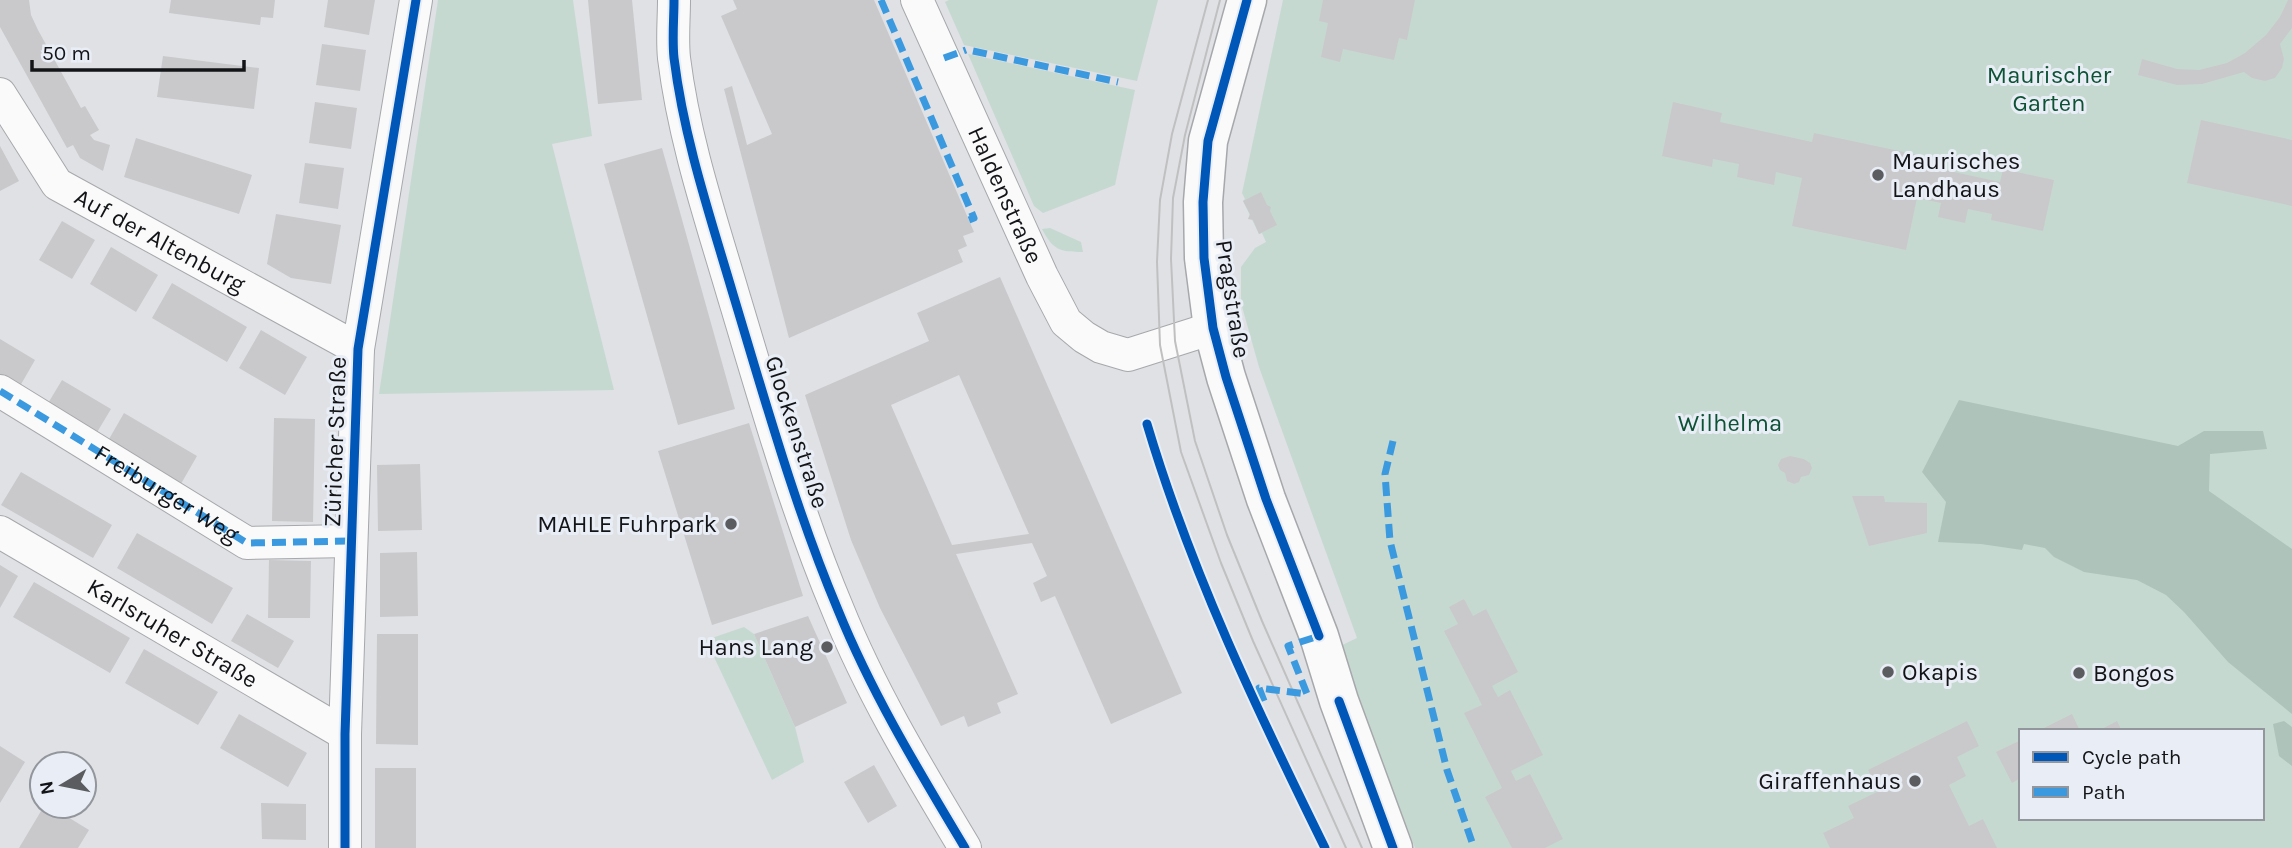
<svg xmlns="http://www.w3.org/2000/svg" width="2292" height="848" viewBox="0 0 2292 848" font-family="Karla,sans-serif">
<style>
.green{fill:#c6d9d0;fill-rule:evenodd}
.forest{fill:#aec3b9}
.building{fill:#c9c9cb;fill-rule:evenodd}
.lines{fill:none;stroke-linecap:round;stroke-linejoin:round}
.minor-casing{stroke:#a6a8ab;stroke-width:34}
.major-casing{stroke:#a6a8ab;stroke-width:41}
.minor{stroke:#fafafb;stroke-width:32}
.major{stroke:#fafafb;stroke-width:38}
.tram{stroke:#c0c0c0;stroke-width:2}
.quiet{stroke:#3b9adf;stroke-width:7;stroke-dasharray:14 7;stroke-linecap:butt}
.cycleway-casing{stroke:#e9eef6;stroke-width:13}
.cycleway{stroke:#0057b8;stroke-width:9}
.poi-dot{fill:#5a5c5f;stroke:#e9eef6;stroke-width:2.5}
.labels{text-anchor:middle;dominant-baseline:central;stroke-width:6;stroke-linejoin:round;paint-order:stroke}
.park-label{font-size:24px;fill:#0e5235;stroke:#e9eef6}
.poi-label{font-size:24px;fill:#131417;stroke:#e9eef6;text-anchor:start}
.street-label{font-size:24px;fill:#131417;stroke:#e9eef6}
</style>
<rect width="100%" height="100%" fill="#dfe1e5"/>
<path class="green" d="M438,0h135l19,136 -40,8 62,246 -235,4z
M949,0h209l-21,81 -173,-36 -19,-43z
M1283,0h1009v848h-877l-77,-201 19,-9 -98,-271 -18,-64v-36l14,-19 11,-6 -4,-9 -3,1 -16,-33 2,-2 -3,-6zM2021,731h241v87h-241z
M968,54l167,36 -20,95 -72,28 -9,-7z
M1050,228l31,14 2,10c-23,0 -30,-2 -41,-23z
M744,627l10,7 41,93 9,35 -32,18 -66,-140z"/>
<path class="forest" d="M1959,400l219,46 26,-15h59l4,18 -57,5 -1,37 83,58v165l-64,-52 -44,-50 -18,-17 -29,-15 -53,-8 -30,-15 -9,-9 -21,-4 -2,6 -41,-6 -43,-2 8,-40 -24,-30z
M2284,721l8,6v39l-13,-10 -6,-32z"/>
<path class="building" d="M0,0h29l2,15 7,15 43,78 4,-2 14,24 -9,5 4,5 16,5 -7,26 -23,-13 -7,-13 -6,3 -67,-121z
M171,0h104l-2,18 -12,-1 -1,8 -91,-12z
M328,0h47l-6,35 -45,-8z
M588,0h44l10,100 -44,4z
M733,0h141l100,232 -11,4 4,10 -9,4 5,12 -174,76 -65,-249 8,-3 15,59 25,-11 -51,-118 16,-7z
M1323,0h92l-8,40 -8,-2 -5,22 -51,-11 -3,13 -19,-5 7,-34 -9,-2z
M2288,0h4v28l-12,16 4,15 -2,9 -7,10 -10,3 -13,-3 -8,-6 -42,12 -25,1 -39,-10 4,-16 35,10 22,1 28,-7 18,-10 21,-18 14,-18z
M322,44l44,6 -6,41 -44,-6z
M163,56l96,12 -5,41 -97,-12z
M315,102l42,6 -6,41 -42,-6z
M1673,102l49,11 -2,9 92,20 2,-9 109,23 -1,9 78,17 3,-13 51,11 -11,51 -52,-11 1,-6 -24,-5 -3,14 -27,-6 3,-14 -24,-5 -11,52 -114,-24 10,-48 -26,-6 -2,13 -37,-8 2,-13 -26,-5 -1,8 -50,-11z
M2201,120l91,20v66l-105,-23z
M136,138l116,37 -13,39 -115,-37z
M0,146l19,35 -19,10z
M662,148l73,261 -57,16 -74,-261z
M305,163l39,5 -6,41 -39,-6z
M1261,192l6,13 4,2 -1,4 7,14 -18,9 -6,-14 -5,-1 2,-5 -7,-13z
M276,214l65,11 -10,59 -40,-6 -24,-14z
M62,221l33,19 -23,39 -33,-19z
M111,247l47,28 -22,37 -46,-28z
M1000,277l182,416 -71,31 -56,-128 -14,6 -8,-19 14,-7 -15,-33 -76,11 62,140 -21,9 4,10 -33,14 -4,-11 -23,10 -61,-118 -29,-68 -46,-145 124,-54 -12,-28zM959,375l70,159 -77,11 -61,-140z
M172,283l75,44 -20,35 -75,-44z
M261,330l46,27 -22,38 -46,-27z
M0,339l35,21 -19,33 -16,-9z
M62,380l49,29 -18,30 -49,-29z
M124,413l73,43 -19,33 -73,-43z
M274,418l41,1 -2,103 -41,-1z
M749,423l54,173 -91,29 -54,-174z
M1790,456l14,3 6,4 2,5 -3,7 -8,2 -2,5 -5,2 -7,-3 -2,-8 -5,-3 -2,-5 3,-6z
M420,464l2,66 -44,1 -1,-66z
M21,472l91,53 -19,33 -92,-53z
M1852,496h32l1,6 42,1v30l-58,13z
M137,533l96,55 -21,36 -95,-56z
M417,552l1,64 -38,1v-64z
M269,560l42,1 -1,57h-42z
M0,565l18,11 -18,32z
M34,582l96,56 -20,35 -97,-56z
M1464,599l9,17 13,-7 32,63 -26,14 6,11 12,-7 33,65 -32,16 5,10 14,-7 33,65 -18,9h-33l-27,-51 17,-9 -38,-75 18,-8 -38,-74 14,-7 -9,-17z
M247,614l47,27 -16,27 -47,-27z
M808,616l39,87 -52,24 -41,-93z
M377,634h41v111l-42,-1z
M144,649l74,43 -20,33 -73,-42z
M239,714l68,39 -19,34 -68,-39z
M2072,714l8,17h-42z
M1967,721l12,25 -22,11 9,19 -17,9 20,41 14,-7 14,29h-167l-7,-15 31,-15 -6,-12 31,-15 -11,-21z
M2117,721l5,10h-24z
M2021,740v38l-9,5 -16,-31z
M0,746l25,16 -25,41z
M874,765l23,41 -29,17 -24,-41z
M375,768h41v80h-41z
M261,803l45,1v36l-44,-1z
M44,806h6l39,24 -11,18h-59z"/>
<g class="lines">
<defs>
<g id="minor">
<path d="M674,0c0,19 -2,39 0,58 10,81 36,158 59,236 32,106 62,214 105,316 34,84 81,161 127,238"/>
<path id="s1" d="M917,0l125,276 24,46 18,15 17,10 27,8 85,-27"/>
<path id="s2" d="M0,94l57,90 301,165"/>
<path id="s3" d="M0,391l247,152 103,-2"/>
<path id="s4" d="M0,532l345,202"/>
<path d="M345,848v-114l13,-385 58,-349"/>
</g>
<path id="major" d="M1247,0l-39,141 -5,61 1,56 9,70 13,49 40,122 53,137 20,65 54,147"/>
</defs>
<use href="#minor" class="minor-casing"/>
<use href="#major" class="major-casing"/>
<use href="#minor" class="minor"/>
<use href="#major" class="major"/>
<path class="tram" d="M1208,0l-36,134 -12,66 -3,62 3,83 21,107 40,111 32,78 93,207
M1220,0l-35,135 -12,63 -2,61 4,82 20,100 32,94 35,86 100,227"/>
<path class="quiet" d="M881,0l93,218 -5,2
M973,51l145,31
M944,58l22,-8
M0,391l247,152 103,-2
M1393,441l-8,33 5,67 57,229 27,78
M1264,701l-5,-13 48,6 -19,-48 31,-10"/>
<defs>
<path id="cycleway" d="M674,0c0,19 -2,39 0,58 10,81 36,158 59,236 32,106 62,214 105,316 34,84 81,161 127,238
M1247,0l-39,141 -5,61 1,56 9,70 13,49 40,122 53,137
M1147,424c44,148 110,286 178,424
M1339,701l54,147
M345,848v-114l13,-385 58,-349"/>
</defs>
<use href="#cycleway" class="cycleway-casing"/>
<use href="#cycleway" class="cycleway"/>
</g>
<g class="poi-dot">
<circle cx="1878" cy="175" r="7"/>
<circle cx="731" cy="524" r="7"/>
<circle cx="827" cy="647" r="7"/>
<circle cx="1888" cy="672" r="7"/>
<circle cx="2079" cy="673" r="7"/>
<circle cx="1915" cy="781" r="7"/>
</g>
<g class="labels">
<g class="park-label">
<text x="2049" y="75">Maurischer<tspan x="2049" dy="28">Garten</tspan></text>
<text x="1730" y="423">Wilhelma</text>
</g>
<g class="poi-label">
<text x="1892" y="161">Maurisches<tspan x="1892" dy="28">Landhaus</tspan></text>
<text x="717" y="524" text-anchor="end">MAHLE Fuhrpark</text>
<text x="813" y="647" text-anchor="end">Hans Lang</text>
<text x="1902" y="672">Okapis</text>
<text x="2093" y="673">Bongos</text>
<text x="1901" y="781" text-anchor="end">Giraffenhaus</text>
</g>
<g class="street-label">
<text stroke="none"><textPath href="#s1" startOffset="214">Haldenstraße</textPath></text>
<text stroke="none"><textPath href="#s2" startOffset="224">Auf der Altenburg</textPath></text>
<text transform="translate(1233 299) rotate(81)">Pragstraße</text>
<text transform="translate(797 432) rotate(72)">Glockenstraße</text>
<text transform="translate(335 442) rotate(-88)">Züricher Straße</text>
<text stroke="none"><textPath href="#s3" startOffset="196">Freiburger Weg</textPath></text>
<text stroke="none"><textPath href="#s4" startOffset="200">Karlsruher Straße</textPath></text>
</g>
</g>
<rect x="2019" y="729" width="245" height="91" fill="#e9eef6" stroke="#93979d" stroke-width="2"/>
<rect x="2033" y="752" width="35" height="10" fill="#0057b8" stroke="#93979d" stroke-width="2"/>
<text x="2082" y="764" font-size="21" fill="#131417">Cycle path</text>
<rect x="2033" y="787" width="35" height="10" fill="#3b9adf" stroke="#93979d" stroke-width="2"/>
<text x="2082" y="799" font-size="21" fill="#131417">Path</text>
<g transform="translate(63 785) rotate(260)"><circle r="33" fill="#e9eef6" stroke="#93979d" stroke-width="2"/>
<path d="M0-5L12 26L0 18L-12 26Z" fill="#5a5c5f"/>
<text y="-10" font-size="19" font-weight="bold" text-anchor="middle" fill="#131417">N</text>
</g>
<path d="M32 60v10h212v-10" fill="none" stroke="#131417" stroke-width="3.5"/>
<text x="42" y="60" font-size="21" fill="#131417" stroke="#e9eef6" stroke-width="5" paint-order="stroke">50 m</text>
</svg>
